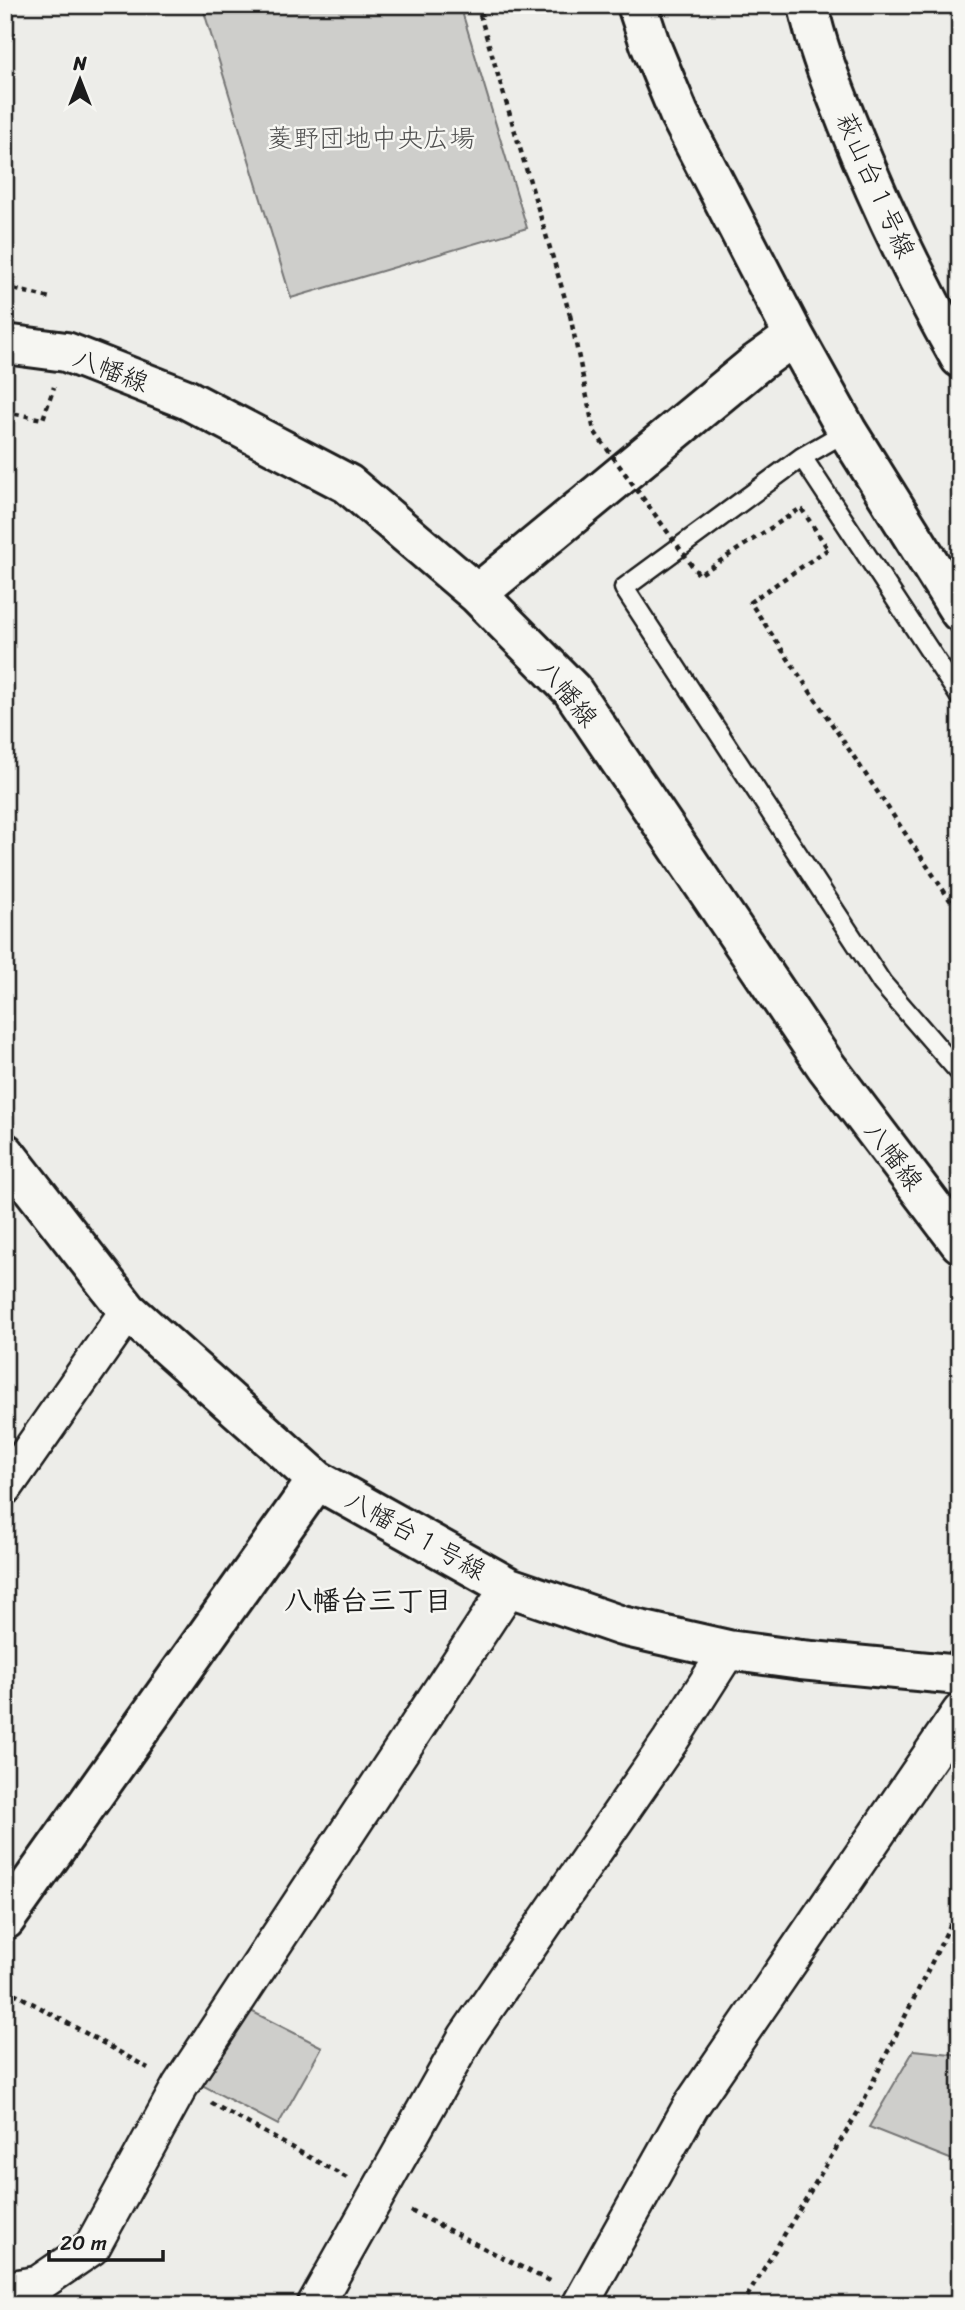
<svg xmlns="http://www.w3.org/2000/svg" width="965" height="2310" viewBox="0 0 965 2310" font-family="Sriracha,'Klee One',sans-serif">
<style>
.green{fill:#cececb;stroke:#757574;stroke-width:2}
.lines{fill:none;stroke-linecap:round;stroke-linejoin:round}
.lane-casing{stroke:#1c1c1c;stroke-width:23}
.street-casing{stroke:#1c1c1c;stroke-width:40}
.secondary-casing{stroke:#1c1c1c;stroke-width:44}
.path{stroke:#1c1c1c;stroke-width:4.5;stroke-dasharray:5 5;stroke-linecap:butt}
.lane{stroke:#f6f6f2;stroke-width:18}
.street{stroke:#f6f6f2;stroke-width:35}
.secondary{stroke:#f6f6f2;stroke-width:38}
.path-bridge{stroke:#1c1c1c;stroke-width:4.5;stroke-dasharray:5 5;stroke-linecap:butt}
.labels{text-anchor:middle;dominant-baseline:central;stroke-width:5;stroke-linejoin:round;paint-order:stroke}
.park-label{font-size:26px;fill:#515151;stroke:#f6f6f2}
.street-label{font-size:26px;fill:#1c1c1c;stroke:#f6f6f2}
.neighbourhood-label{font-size:28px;font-weight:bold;fill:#1c1c1c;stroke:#f6f6f2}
</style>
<rect width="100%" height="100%" fill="#edede9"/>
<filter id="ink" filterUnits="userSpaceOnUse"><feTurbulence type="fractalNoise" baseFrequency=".0143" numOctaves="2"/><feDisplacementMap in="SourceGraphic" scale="14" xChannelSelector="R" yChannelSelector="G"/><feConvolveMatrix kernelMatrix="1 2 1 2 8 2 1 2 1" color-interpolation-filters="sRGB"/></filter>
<g filter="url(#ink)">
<path class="green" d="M202,5h258l67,223 -236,70z
M247,2009l75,38 -44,78 -80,-42z
M914,2050l46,5v108l-91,-36z"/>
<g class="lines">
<defs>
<path id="lane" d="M847,431l-45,26 -178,131 258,395 78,90
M802,457l158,240"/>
<path id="street" d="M5,1487l123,-176
M5,2290l33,-6 54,-37 88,-161 329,-499
M315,2305l151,-268 204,-296 58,-91
M580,2305l111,-199 269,-394"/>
<path id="secondary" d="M637,5l13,39 29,70 115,222 53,95 113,181
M808,5c9,43 23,76 39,117 32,81 70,160 113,236
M5,344l61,8 120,47 162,85 129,110 95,96 254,376 134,177
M477,594l281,-232 36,-26
M5,1153l123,158 189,169 192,107 113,39 106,24 73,10 159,15
M5,1920l312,-440"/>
</defs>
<use href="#lane" class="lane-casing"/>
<use href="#street" class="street-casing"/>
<use href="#secondary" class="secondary-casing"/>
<path class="path" d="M477,5l93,310
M479,15l32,-10
M5,287l45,11
M5,412l38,7 11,-32
M828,549l-78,53 210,313
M5,1988l143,80
M211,2103l136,75
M411,2211l142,72
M742,2305l116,-193 102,-207"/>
<use href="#lane" class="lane"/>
<use href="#street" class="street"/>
<use href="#secondary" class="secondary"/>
<path class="path-bridge" d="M570,315l24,116 105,144 102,-67 27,41"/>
</g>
</g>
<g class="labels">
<g class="park-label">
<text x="371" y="138">菱野団地中央広場</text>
</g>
<g class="street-label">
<text transform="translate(876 185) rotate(66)">萩山台１号線</text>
<text transform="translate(111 370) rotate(21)">八幡線</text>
<text transform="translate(568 693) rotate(51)">八幡線</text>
<text transform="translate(894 1156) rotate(53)">八幡線</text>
<text transform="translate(416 1535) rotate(29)">八幡台１号線</text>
</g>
<g class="neighbourhood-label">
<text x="368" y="1600">八幡台三丁目</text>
</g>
</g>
<rect width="965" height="2310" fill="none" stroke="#f6f6f2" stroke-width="28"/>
<rect x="14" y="14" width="937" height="2282" fill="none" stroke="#1c1c1c" stroke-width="2.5" filter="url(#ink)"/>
<g transform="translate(80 80)" stroke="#f6f6f2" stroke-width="5" paint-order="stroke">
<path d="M0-5L12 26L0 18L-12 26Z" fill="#1c1c1c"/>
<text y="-10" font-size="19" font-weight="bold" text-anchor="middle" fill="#1c1c1c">N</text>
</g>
<path d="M49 2250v10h114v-10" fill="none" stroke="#1c1c1c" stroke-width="3.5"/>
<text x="60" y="2250" font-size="21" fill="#1c1c1c" stroke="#f6f6f2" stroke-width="5" paint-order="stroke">20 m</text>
</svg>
